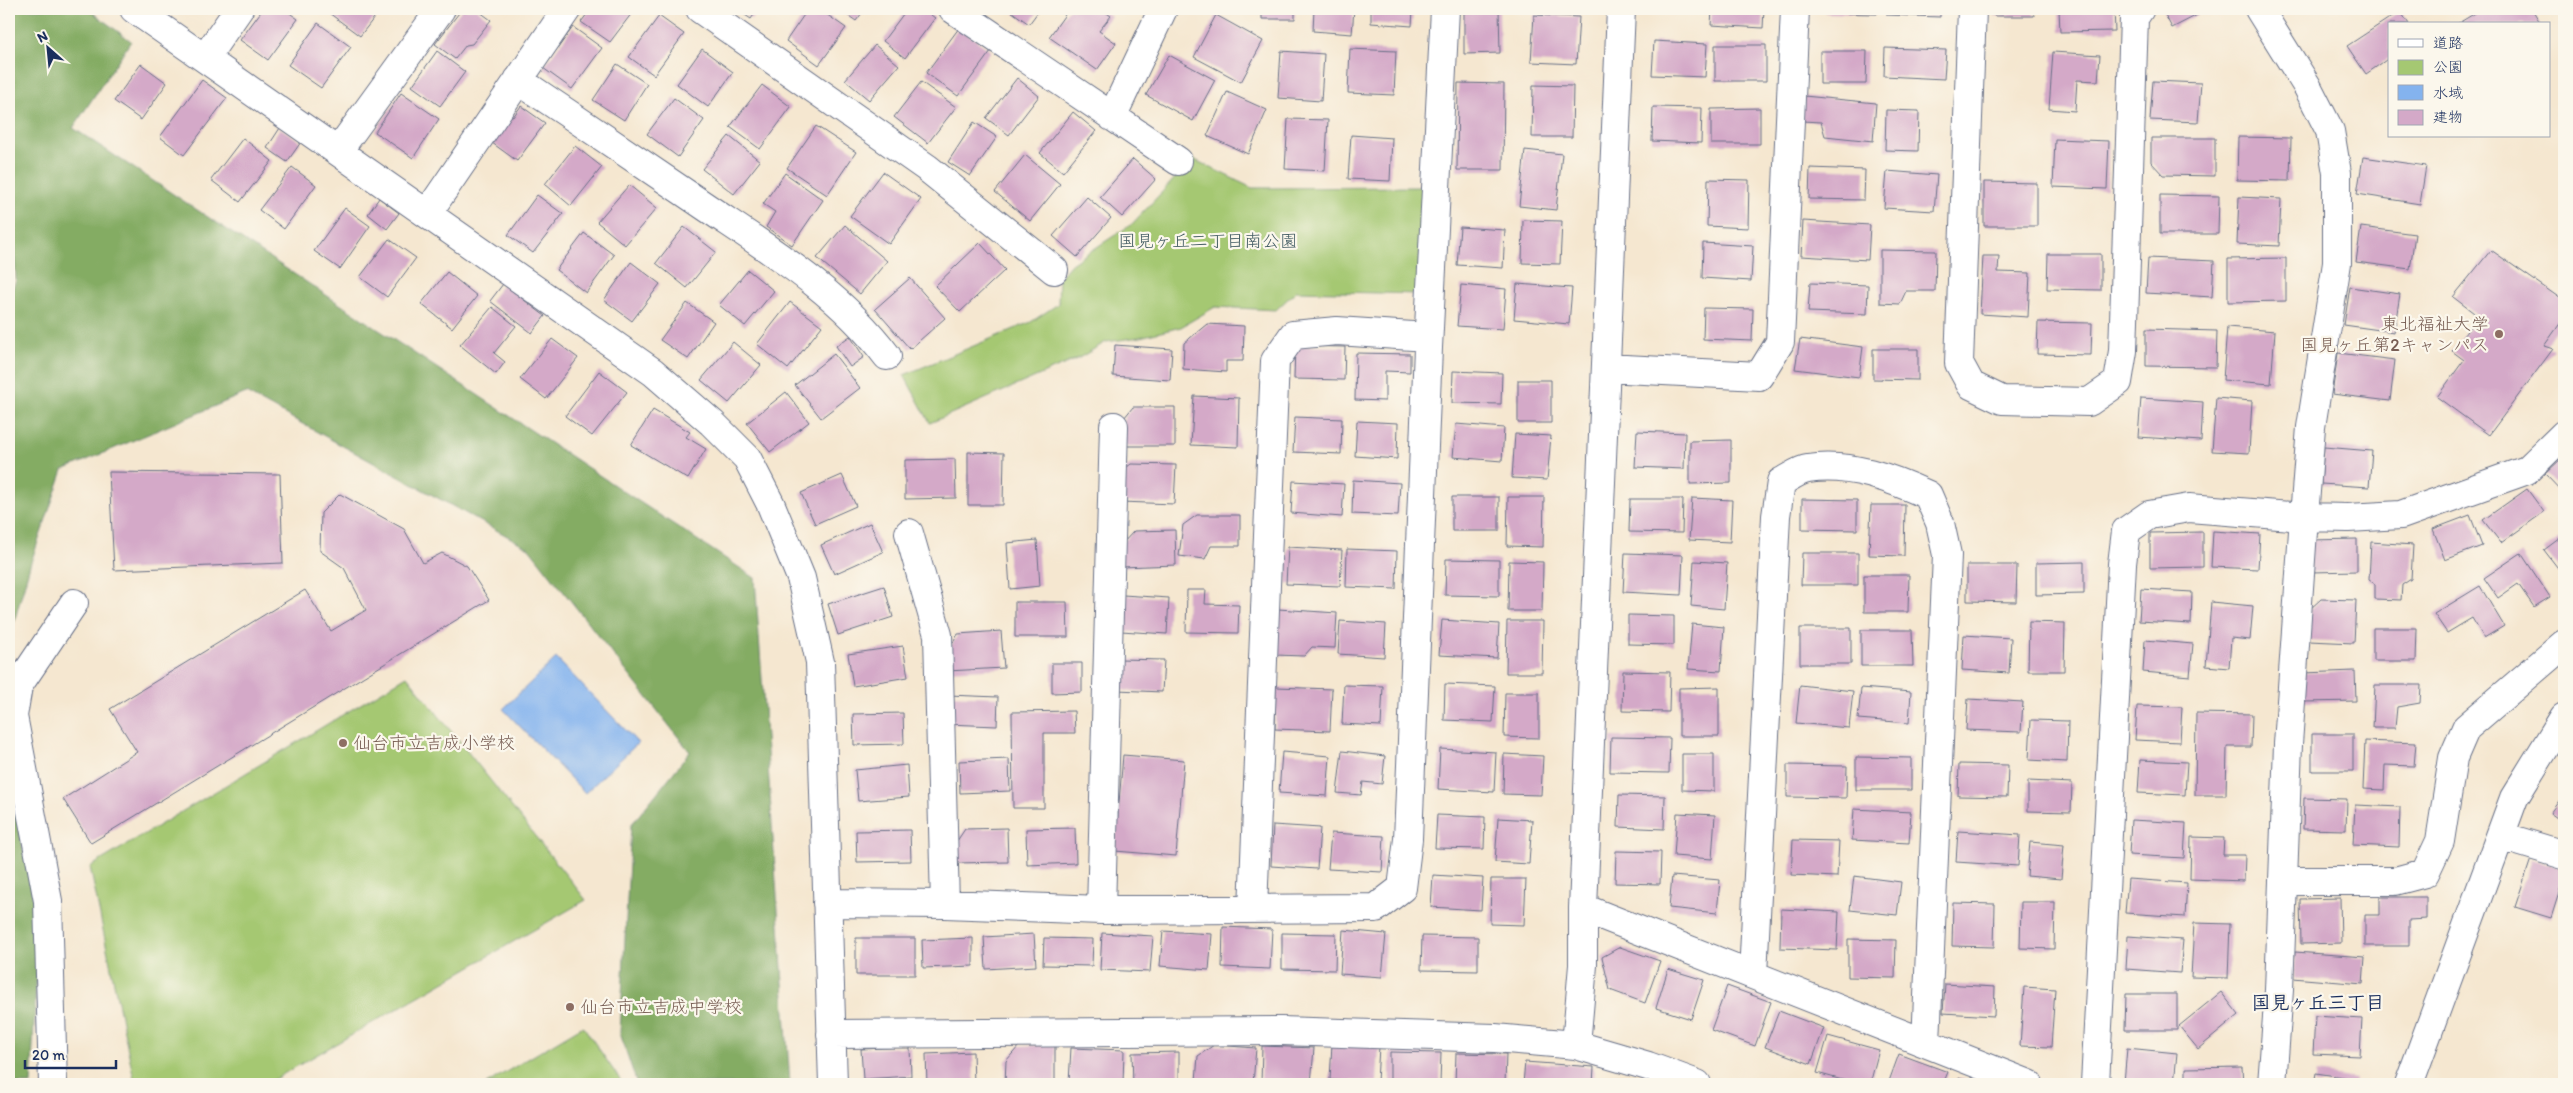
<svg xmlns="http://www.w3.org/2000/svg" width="2573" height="1093" viewBox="0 0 2573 1093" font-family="Itim,'Klee One',sans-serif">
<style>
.green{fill:#a5c872;stroke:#607c68}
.forest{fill:#84ac64;stroke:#506e61}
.water{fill:#84b3ee;stroke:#5071a6}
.building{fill:#d4a9c8}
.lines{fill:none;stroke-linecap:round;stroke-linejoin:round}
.minor-casing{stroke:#676f86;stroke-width:30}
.minor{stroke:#fff;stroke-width:28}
.education-dot{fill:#8d6e63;stroke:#fbf7ec;stroke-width:2}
.labels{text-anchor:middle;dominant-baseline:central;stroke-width:4.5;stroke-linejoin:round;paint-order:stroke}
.park-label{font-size:18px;fill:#445d64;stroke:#fbf7ec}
.education-label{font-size:18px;fill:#785e54;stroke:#fbf7ec;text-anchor:start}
.neighbourhood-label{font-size:19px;font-weight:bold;fill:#1b2f5e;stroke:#fbf7ec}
</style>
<rect width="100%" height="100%" fill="#fbf7ec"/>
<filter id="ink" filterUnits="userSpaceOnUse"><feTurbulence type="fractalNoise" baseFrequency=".02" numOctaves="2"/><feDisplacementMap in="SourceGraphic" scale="10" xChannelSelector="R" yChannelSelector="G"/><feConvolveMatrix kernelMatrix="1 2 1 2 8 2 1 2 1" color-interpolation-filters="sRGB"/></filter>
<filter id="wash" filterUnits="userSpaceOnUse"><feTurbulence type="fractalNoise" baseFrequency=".0096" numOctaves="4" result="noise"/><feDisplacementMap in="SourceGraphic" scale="20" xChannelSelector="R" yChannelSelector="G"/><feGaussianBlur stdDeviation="1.12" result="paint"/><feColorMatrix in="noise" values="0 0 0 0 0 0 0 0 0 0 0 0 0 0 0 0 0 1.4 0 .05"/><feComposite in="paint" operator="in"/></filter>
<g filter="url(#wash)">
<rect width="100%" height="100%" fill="#f5e7d0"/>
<path class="green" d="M1193,159l59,29 172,-1 -5,107 -123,-3 -20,19 -61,-3 -34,20 -41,10 -34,5 -27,16 -149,65 -26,-48 127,-53 27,-18 1,-26 12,-14 61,-40z
M407,676l179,224 -320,184h-131l-45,-217z
M583,1026l40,58h-137z"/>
<path class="forest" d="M9,9h79l43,32 -58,87 682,450 35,506h-153l-17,-51 11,-208 59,-73 -161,-204 -283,-155 -183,77 -33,95 -21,75v-343l7,-17 -7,-109z
M9,780l30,146 -8,158h-22z"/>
<path class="water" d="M556,658l82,85 -53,50 -82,-84z"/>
<g id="blocks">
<path class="building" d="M263,9h21l14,10 -30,41 -28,-20z
M332,9h49l-21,27 -31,-23z
M462,9h14l15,11 -19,24 -6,1 -11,14 -20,-15z
M591,9h44l-25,33 -29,-20z
M736,9h22l-7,10z
M808,9h11l27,19 -27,37 -33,-24z
M839,9h26l-9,12z
M907,9h16l12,9 -30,40 -22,-17z
M1008,9h32l-11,15z
M1069,9h32l10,7 -12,15 17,12 -19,27 -48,-33z
M1262,9h33v10h-33z
M1314,9h40l-2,25 -39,-3z
M1371,9h42l-1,17 -41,-3z
M1464,9h35l1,44 -36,1z
M1712,9h52l-1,19 -52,-3z
M1825,9h53l-1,5 -52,-1z
M1887,9h53v8l-53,-2z
M1994,9h40v7h-40z
M2059,9h55l1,22 -55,1z
M2162,9h47l-37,19z
M2482,9h50l9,15h-84z
M2400,11l9,13h-20v34l-23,16 -19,-28z
M1216,15l47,26 -22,41 -47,-25z
M1534,15l45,2 -3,47 -45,-2z
M659,16l25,18 -30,41 -25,-18z
M318,23l33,24 -30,41 -33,-23z
M573,27l29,21 -30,41 -29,-21z
M959,28l32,23 -33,45 -32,-23z
M1654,41l53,3 -2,33 -53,-2z
M875,45l24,20 -30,35 -24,-20z
M1715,45h51v36h-51z
M1885,48l61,2 -2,29 -60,-3z
M702,49l31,23 -25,35 -31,-23z
M1350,49l46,2 -2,44 -46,-2z
M437,51l28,21 -25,34 -28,-20z
M1281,51l43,3 -3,47 -43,-3z
M1820,51h47l-1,33h-46z
M2053,52l47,3 -2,26 -21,-1 -2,31 -26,-2z
M1169,55l46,25 -22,41 -47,-26z
M141,64l26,19 -26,37 -27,-19z
M617,64l30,20 -23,36 -31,-20z
M1017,78l22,18 -30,39 -23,-17z
M202,80l25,18 -43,57 -24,-18z
M2153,81l48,2 -3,39 -48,-2z
M921,82l35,25 -28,36 -34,-26z
M1458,83l46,1 -1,86h-46z
M762,85l29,22 -31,42 -30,-22z
M1533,85l40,1 -1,51h-40z
M1227,92l40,18 -19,44 -41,-18z
M401,93l38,26 -26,39 -38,-26z
M1804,96l72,7 -3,38 -48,-5 -4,-14 -19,-1z
M674,98l30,22 -26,37 -31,-23z
M521,106l24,17 -28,38 -29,-21 19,-27 6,4z
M1653,107l49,1 -1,35 -49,-2z
M1760,108v36h-49v-35z
M1886,110l33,1 -1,40 -33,-1z
M1073,112l23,19 -33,41 -23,-19z
M1288,119l40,1 -3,51 -40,-2z
M974,122l23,15 -27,39 -22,-14z
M816,126l40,26 -29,43 -40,-27z
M280,128l21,14 -14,20 -20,-14z
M1351,135l41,3 -2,43 -42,-2z
M729,136l31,25 -26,33 -32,-25z
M2238,137l53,1 -1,43 -53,-1z
M243,138l29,23 -32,41 -29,-22z
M2151,138h64v38l-52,-1 -12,-13z
M2055,139l54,2 -2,48 -54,-2z
M575,146l27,21 -31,39 -26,-22z
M1525,150l37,4 -6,56 -37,-4z
M1025,155l35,29 -30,37 -35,-29z
M2363,157l63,9 -6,38 -63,-10z
M1133,159l23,20 -34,38 -22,-20z
M292,167l24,18 -32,44 -25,-19z
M1810,168l55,2 -1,30 -55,-1z
M1887,171l50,4 -3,36 -50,-3z
M883,172l38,27 -32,45 -39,-28z
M785,173l38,27 -31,45 -26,-18 9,-15 -12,-8z
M1708,179l41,1 -1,48 -41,-2z
M1984,182l53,1v43h-53z
M629,185l28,23 -32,37 -28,-23z
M537,195l26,19 -30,39 -25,-18z
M2160,195l59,1 -1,38h-58z
M1087,197l24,21 -34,39 -24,-21z
M2239,197l42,2 -2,47 -42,-2z
M379,198l20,15 -12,16 -19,-15z
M345,208l25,18 -30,43 -26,-18z
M1523,220l39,1 -2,43 -38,-1z
M1803,221l67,4 -2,35 -67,-4z
M845,225l42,36 -27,33 -43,-36z
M684,227l32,25 -29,36 -31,-25z
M1460,227l45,3 -2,38 -46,-3z
M2361,227l54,7 -5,35 -54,-7z
M584,233l30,22 -28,38 -30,-23z
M389,239l27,19 -29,39 -27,-20z
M980,243l25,27 -45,42 -25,-26z
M1703,243l50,3 -2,35 -49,-3z
M1880,250l56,1 -1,40h-29l-6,13 -20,-1z
M2491,250l73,51v17l-20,28 9,3 -64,86 -52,-38 27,-37 -12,-9 26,-35 -25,-19z
M2048,254h53v36l-54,-1z
M1983,256h16l-1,16 32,1 -2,44 -48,-3z
M2148,258l66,3 -2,36 -66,-4z
M2286,258v43l-58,1v-43z
M631,262l29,22 -28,37 -28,-21z
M748,270l26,21 -29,35 -26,-21z
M447,272l30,24 -25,32 -31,-24z
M910,278l35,40 -35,31 -35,-40z
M1810,283l58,2 -1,29 -59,-2z
M503,284l42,32 -13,17 -42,-32z
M1517,284l55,4 -3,36 -55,-5z
M1461,285l45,4 -3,40 -46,-3z
M2350,287l50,7 -6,38 -50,-7z
M790,302l32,24 -34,43 -31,-25z
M687,303l27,19 -26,37 -28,-19z
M492,307l24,19 -22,27 11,9 -9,12 -36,-29z
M1704,308l49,1 -1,32 -49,-2z
M2038,322l54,1 -1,32 -54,-1z
M1207,324l37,2 -1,35h-17v11l-43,-3 1,-26z
M2227,327l48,4 -4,53 -48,-4z
M2146,329l71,2 -1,36 -70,-1z
M850,336l14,21 -14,10 -14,-21z
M552,339l26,19 -32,41 -26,-20z
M1800,339l63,8 -4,30 -64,-8z
M733,342l28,23 -32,38 -28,-23z
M1115,345l57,4 -2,31 -57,-4z
M1295,346l50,1 -1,33 -50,-1z
M1873,349h45v31l-45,-1z
M1356,353l54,1v18l-25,-1v30l-30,-1z
M2338,353l57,7 -5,41 -58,-7z
M834,354l26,34 -39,30 -26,-33z
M599,371l28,21 -35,44 -27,-20z
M1453,371l49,2 -1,31 -49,-1z
M1518,380h33v43h-33z
M786,392l23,30 -39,30 -23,-29z
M1194,396l45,2 -1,49 -47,-2z
M2141,398l62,4 -2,39 -63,-4z
M2216,398l36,3 -3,52 -37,-2z
M1133,407h42v39h-51v-28z
M653,410l37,22 -4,5 20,12 -18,30 -57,-34z
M1295,417l47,2 -1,35 -48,-2z
M1357,421l41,2 -1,36 -42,-3z
M1456,424l48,4 -2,33 -49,-4z
M1637,431l48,2 -1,36 -49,-2z
M1515,434l36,2 -4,44 -35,-2z
M1731,440v43l-41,1v-43z
M2324,447l48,4 -3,36 -48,-3z
M968,452l36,1 -1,52h-35z
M2564,456v38l-19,-20z
M955,459l1,39 -51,1v-39z
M1131,464l45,1 -2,39 -53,-2 1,-31z
M109,472l171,2 3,89 -169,7z
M842,475l14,31 -41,18 -14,-31z
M1353,480l47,3 -2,33 -46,-2z
M1293,481l51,3 -2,33 -51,-4z
M2527,489l17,23 -43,31 -18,-23z
M340,494l64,35 19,34 19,-10 25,13 22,34 -398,243 -28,-44 74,-47 -27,-43 195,-119 26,41 35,-21 -22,-42 -24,-17 1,-38z
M1452,497h47v34h-47z
M1508,497h36l-1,50 -36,-1z
M1692,498l40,2 -2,42 -41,-2z
M1630,499h53l-1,34 -53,-1z
M1802,499l55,1v30l-55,-1z
M1871,505h34l-1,51 -35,-1z
M1197,515h43v31h-29l-6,13 -26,-3 4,-31z
M2470,515l12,31 -37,14 -12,-31z
M870,523l13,29 -49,22 -13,-29z
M1175,530l1,35 -55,2 -1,-21 14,-15z
M2213,531l47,3 -2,35 -47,-2z
M2203,532v35l-53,1v-35z
M2564,535v41l-20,-26z
M2357,539v32l-46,1v-32z
M1037,540l3,46 -30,3 -3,-46z
M2371,542l42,3 -2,34 -9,6 -1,15 -26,-1v-15l-6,-4z
M1288,547l54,3 -2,36 -54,-2z
M1347,549l50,2 -1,38 -50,-2z
M1625,553l58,2 -2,40 -58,-3z
M1802,553h56v32h-57z
M2521,553l29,44 -16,10 -16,-23 -20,14 -14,-20z
M1446,559l53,1v36l-54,-1z
M1509,561l34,1 -1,49h-34z
M1694,561l33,2 -3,46 -33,-3z
M2084,562v32l-48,1v-32z
M1967,565h50l-1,37 -49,-1z
M1864,575h45l-1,37h-44z
M884,586l9,31 -55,18 -10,-31z
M2480,586l24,40 -20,12 -12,-20 -25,15 -13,-19z
M2141,589l51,3 -1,32 -52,-3z
M1187,590h19l-1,14 34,1 -1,28 -52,-1z
M1123,595l46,3 -2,36 -46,-3z
M2321,599l35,1 -2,43 -45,-2 1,-32z
M1015,602h52l1,35h-53z
M2211,602l42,4 -3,34 -19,-2 -2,30 -23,-2z
M1278,609l59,4 -2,35 -23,-1 -8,9 -29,-1z
M1628,615l46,1v29l-46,-1z
M1442,620l57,4 -2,34 -58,-3z
M1340,621l46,3 -2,33 -46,-3z
M1507,621h36l-1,52h-36z
M2029,622l36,1 -1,48h-36z
M1692,624l32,3 -3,44 -33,-2z
M1800,628h51v36h-51z
M2373,628h44l-1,33h-43z
M1861,630h51l1,36h-52z
M1001,631l3,37 -57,3 -1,-16 12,-21z
M1964,635l47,3 -2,35 -47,-3z
M2145,640l48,4 -3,32 -47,-4z
M903,646l5,31 -55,9 -5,-32z
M1119,659l45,1 -2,32 -45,-2z
M1052,663h30v29l-30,1z
M1623,671l47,1 -1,40 -47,-1z
M2355,671l1,30 -52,1 -1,-29z
M1445,684l50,2 -2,36 -49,-2z
M1344,685l39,1 -2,40 -39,-2z
M1800,685l53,6 -4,37 -53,-5z
M2375,685h46l-1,18 -23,4 -2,21h-22z
M1276,687l56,2 -2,42 -55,-2z
M1719,687v49h-40v-48z
M1861,688l50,4 -2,31 -51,-4z
M1505,693h34v45l-35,-1z
M948,695l50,2 -1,29 -50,-2z
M1968,699l55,3 -2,30 -55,-2z
M2137,706l45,1 -2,35 -45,-2z
M1074,711l1,22h-31v75h-31l-1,-96z
M903,713l1,31 -50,1 -1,-31z
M2196,713l56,1 -1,33h-24l-1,48h-31z
M2031,720l37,1 -1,41 -38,-2z
M2312,734h41v37h-41z
M1611,737l59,1 -1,35 -59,-1z
M2365,741l51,2 -2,23 -29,-1 -1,25 -21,-1z
M1440,749l56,3 -2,40 -56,-3z
M1342,751l43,5 -3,28 -19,-2 -2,13 -24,-2z
M1282,752l48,4 -3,40 -48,-3z
M1504,754l39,2 -2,39 -38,-1z
M1682,754h32v37l-32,-1z
M1123,755l61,5 -8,96 -61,-5z
M1856,757l55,1v32h-55z
M1009,759l1,32 -50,2 -1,-32z
M2140,760l47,2 -2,33 -47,-2z
M1959,764l49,1 -1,32 -49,-1z
M907,765l2,32 -51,4 -3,-31z
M1787,765l60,1 -1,32 -59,-1z
M2028,781l44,2 -1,29 -43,-1z
M2564,794v29l-14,-10z
M1619,795l46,1 -1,33 -46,-2z
M2304,798l43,1 -1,31 -43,-1z
M2355,805l45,2 -1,40 -46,-2z
M1854,809l57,3 -2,31 -57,-3z
M1677,813l38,2 -3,44 -38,-3z
M1437,815l48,2 -1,32 -49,-1z
M1498,818l34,2 -3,44 -34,-2z
M2131,820l55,3 -2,35 -55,-3z
M1273,825l47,3 -3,41 -46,-3z
M1007,828l1,34 -53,1v-19l10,-15z
M1075,828l1,35 -49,2 -1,-36z
M910,830l1,31 -54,1 -1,-31z
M1958,831l62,4 -2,31 -62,-4z
M1331,833l53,3 -2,36 -54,-3z
M2191,837l33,1 -1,17h22l-1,26 -54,-2z
M1793,840l46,1 -2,36 -46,-2z
M2030,842l34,3 -3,34 -34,-3z
M1616,851l45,1 -1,32 -45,-1z
M2531,859l33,11v7l-13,41 -36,-11z
M1433,875l50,3 -2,32 -50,-3z
M1672,876l48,4 -3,33 -48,-5z
M1854,876l47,6 -4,33 -47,-5z
M1491,879h35l-2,46 -34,-1z
M2128,879l59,4 -2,34 -60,-4z
M2380,897h46v22l-17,1v26h-44v-31h15z
M2340,898l1,45 -40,1 -1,-45z
M2021,902h34l-1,47 -34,-1z
M1953,903l42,1 -1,43 -42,-1z
M1781,909l58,3 -2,38 -57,-2z
M2194,923l36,1 -2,54 -37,-1z
M1223,927l49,2 -2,40 -48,-2z
M1343,930l43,4 -4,43 -42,-3z
M1163,931l49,3 -3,36 -49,-4z
M1102,933l51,3 -3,36 -50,-2z
M1282,933l54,1 -1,36 -53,-1z
M1034,934l2,32 -50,3 -2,-32z
M1422,936l56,1v34l-57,-1z
M2128,936l55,4 -3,33 -54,-4z
M856,938h59v37h-59z
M973,938v28l-50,2 -1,-28z
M1044,938l49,1 -1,27 -49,-1z
M1848,939l48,1 -1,38 -47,-1z
M1620,947l40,14 -15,42 -35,-13 -8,-33z
M2295,952l70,5 -2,27 -70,-6z
M1668,969l36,11 -13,39 -35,-11z
M1945,984l50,3 -1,29 -51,-3z
M1727,986l44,16 -16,44 -44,-16z
M2024,987l31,2 -4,58 -31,-1z
M2221,992l18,23 -41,34 -19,-23z
M2126,994h51v36h-52z
M1779,1011l45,17 -13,36 -46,-17z
M2315,1016l47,3 -2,37 -47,-2z
M1828,1036l51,14 -9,34h-13l-40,-11z
M1332,1044l47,2 -2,36 -47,-2z
M1055,1045v38h-50l1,-22 13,-15z
M1214,1045l42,3 -3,36 -57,-3 2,-25z
M1262,1046l52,2 -3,36h-50z
M910,1047l1,29 -48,3 -2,-30z
M1071,1048l53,2 -1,34 -54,-2z
M2127,1048l50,5 -3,31 -50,-1z
M973,1052l1,32h-47l-1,-30z
M1179,1052v32h-46l-1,-31z
M1390,1052l51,1 -1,31h-50z
M1456,1053l50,1 -1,30h-50z
M1899,1054l49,18 -5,12h-55z
M1525,1062l69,5 -1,17h-70z
M2242,1067l1,17h-57v-16z
M2316,1073l40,6 -1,5h-41z
M1959,1078l16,6h-18z"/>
</g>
</g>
<g filter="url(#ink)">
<use href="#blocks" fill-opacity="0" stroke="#676f86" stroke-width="1"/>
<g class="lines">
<defs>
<path id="minor" d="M134,9l519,363 59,51 35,35 24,47 30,73 19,84 13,422
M700,9l227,159 127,102
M953,9l225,152
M1972,9l-13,354 12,22 31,15 87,2 29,-20 5,-31 11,-333 6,-9
M2259,9l48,77 23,45 7,42v90l-26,164 -7,90 -16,227 -9,246 -7,94
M205,58l34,-49
M518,80c63,42 126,85 188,127 65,44 133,85 181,149
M1112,117l51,-108
M338,151l103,-142
M427,214l140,-205
M1606,368l153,8 21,-34 15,-333
M909,533l29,102 7,269
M2501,836l63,19
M2283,881h112l30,-8 15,-32 13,-83 13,-30 98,-84
M827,903l118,1 156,6 275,-2 26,-20 6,-49 20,-491 17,-339
M1583,908l446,176
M1253,909l22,-548 18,-26 44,-4 91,6
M1101,910l13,-484
M1753,975l23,-459 5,-34c8,-4 18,-12 27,-13 41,-7 85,10 120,26l12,28 7,32 -21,488
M831,1034l450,-3 214,7 81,7 72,21 49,18
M1576,1045l7,-80v-57l38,-899
M53,1084l-5,-183 -35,-185 5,-30 56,-83
M2095,1084l27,-520 4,-33 23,-16 40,-7 115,9 44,1 53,-3 126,-45 37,-36
M2409,1084l105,-286 50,-81"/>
</defs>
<use href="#minor" class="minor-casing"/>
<use href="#minor" class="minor"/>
</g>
</g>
<g class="education-dot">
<circle cx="2499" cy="334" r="5"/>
<circle cx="343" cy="743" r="5"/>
<circle cx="570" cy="1007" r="5"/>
</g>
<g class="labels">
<g class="park-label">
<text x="1208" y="241">国見ヶ丘二丁目南公園</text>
</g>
<g class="education-label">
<text x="2489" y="324" text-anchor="end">東北福祉大学<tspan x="2489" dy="21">国見ヶ丘第2キャンパス</tspan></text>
<text x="353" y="743">仙台市立吉成小学校</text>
<text x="580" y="1007">仙台市立吉成中学校</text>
</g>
<g class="neighbourhood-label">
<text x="2318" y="1002">国見ヶ丘三丁目</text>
</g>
</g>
<rect width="2573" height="1093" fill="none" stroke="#fbf7ec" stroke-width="30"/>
<rect x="2388" y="22" width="162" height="115" fill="#fbf7ec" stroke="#a1a7b3"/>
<rect x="2398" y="39" width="25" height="8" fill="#ffffff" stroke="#a1a7b3"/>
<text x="2433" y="48" font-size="15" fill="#1b2f5e">道路</text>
<rect x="2398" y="60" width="25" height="15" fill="#a5c872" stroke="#a1a7b3"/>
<text x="2433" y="72" font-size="15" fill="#1b2f5e">公園</text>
<rect x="2398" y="85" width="25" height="15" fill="#84b3ee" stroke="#a1a7b3"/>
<text x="2433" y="98" font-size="15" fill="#1b2f5e">水域</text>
<rect x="2398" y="110" width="25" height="15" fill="#d4a9c8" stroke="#a1a7b3"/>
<text x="2433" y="122" font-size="15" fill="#1b2f5e">建物</text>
<g transform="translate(48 48) rotate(333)" stroke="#fbf7ec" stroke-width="4" paint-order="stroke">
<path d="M0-4L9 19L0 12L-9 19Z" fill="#1b2f5e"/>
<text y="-8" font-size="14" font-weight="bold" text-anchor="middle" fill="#1b2f5e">N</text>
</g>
<path d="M25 1060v8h91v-8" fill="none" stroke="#1b2f5e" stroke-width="2.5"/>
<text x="32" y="1060" font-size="15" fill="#1b2f5e" stroke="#fbf7ec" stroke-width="4" paint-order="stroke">20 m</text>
</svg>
